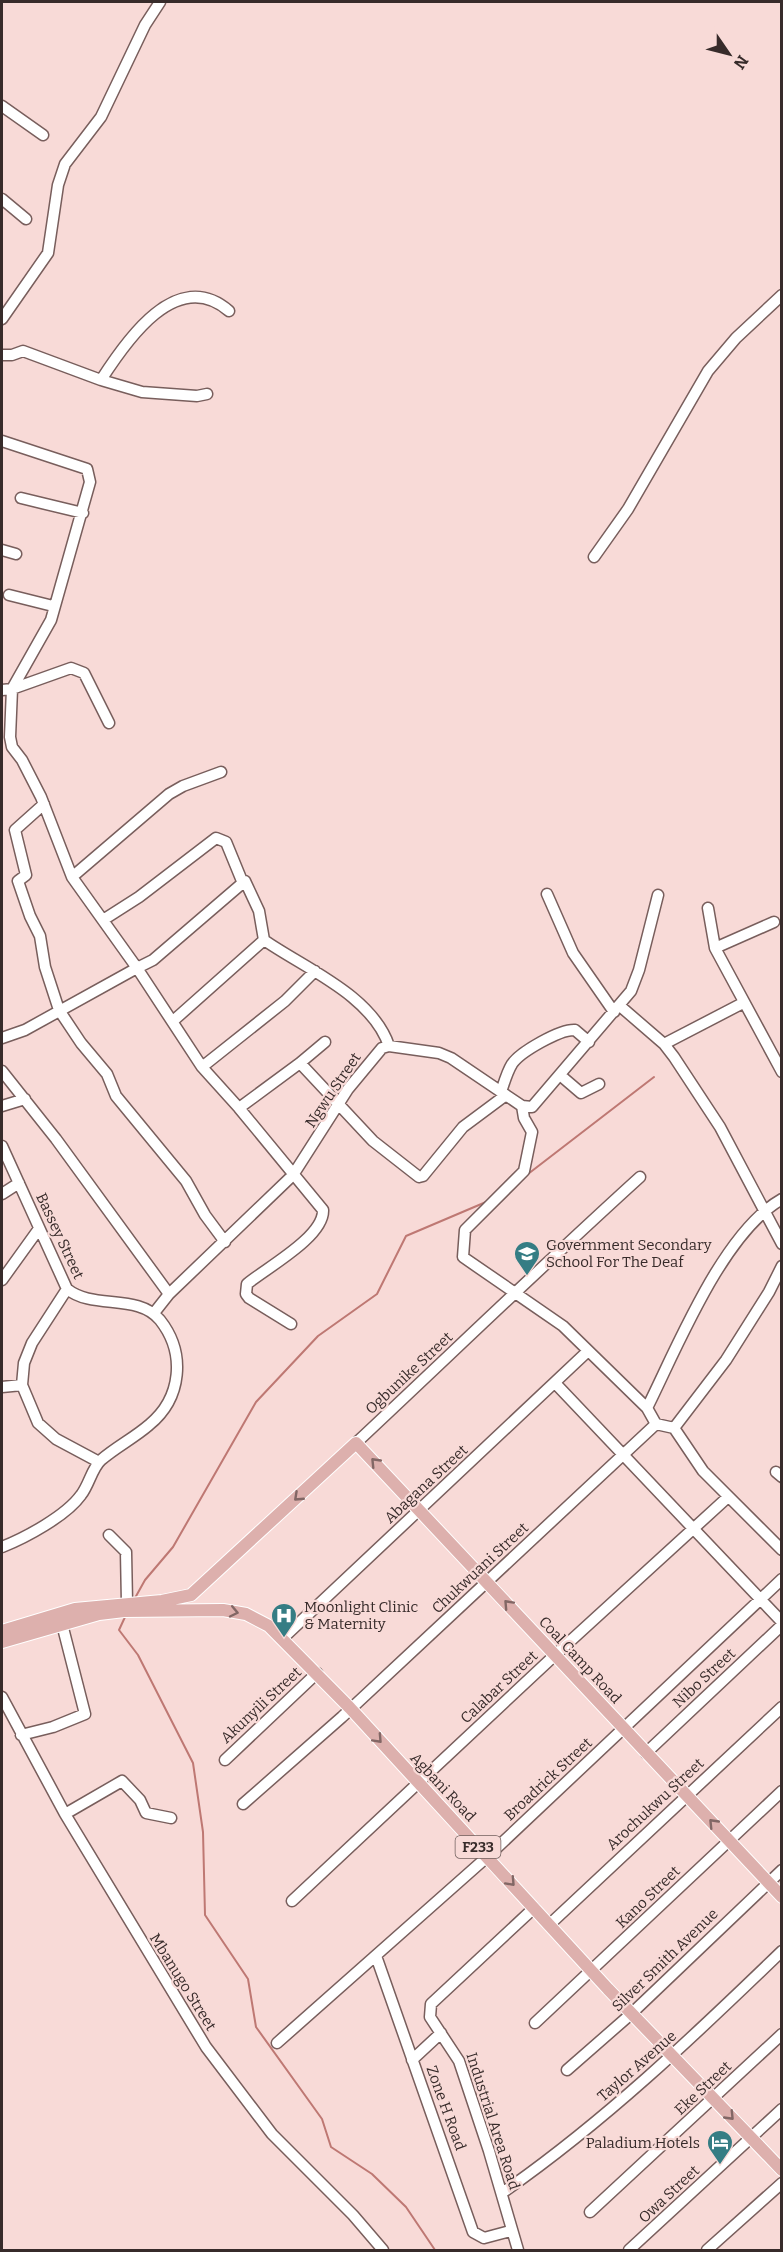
<svg xmlns="http://www.w3.org/2000/svg" width="783" height="2252" viewBox="0 0 783 2252" font-family="Bitter,serif">
<style>
.lines{fill:none;stroke-linecap:round;stroke-linejoin:round}
.stream{stroke:#be7873;stroke-width:2}
.minor-casing{stroke:#785e5c;stroke-width:13}
.major-casing{stroke:#fff;stroke-width:14}
.minor{stroke:#fff;stroke-width:10}
.major{stroke:#ddb0ad;stroke-width:12}
.oneway{stroke:#826765}
.labels{text-anchor:middle;dominant-baseline:central;stroke-width:4.5;stroke-linejoin:round;paint-order:stroke}
.shield{fill:#f8dad7;stroke:#71605e;stroke-width:1.5}
.shield-label{font-size:14px;font-weight:bold;fill:#372b2a}
.street-label{font-size:15px;fill:#372b2a;stroke:#f8dad7}
.poi-label{font-size:15px;fill:#372b2a;stroke:#f8dad7;text-anchor:start}
</style>
<rect width="100%" height="100%" fill="#f8dad7"/>
<g class="lines">
<path class="stream" d="M528,1174l126,-97
M135,1598l10,-18 28,-33 83,-145 62,-66 59,-42 29,-58 80,-34
M125,1617l-6,13 19,25 55,108 10,69 2,83 43,64 8,48 66,92 9,28 41,27 34,33 29,43"/>
<defs>
<path id="minor" d="M2,106l41,29
M2,199l24,20
M2,319l46,-66 10,-68 7,-21 36,-47 44,-92 15,-23
M2,355h10l11,-4 78,29 41,12 55,4 10,-2
M101,380c25,-39 76,-114 128,-69
M2,441l85,28 3,13 -39,138 -39,69 -2,48 2,10 10,13 19,37 31,80 65,91 -112,62 -23,8
M21,498l62,15
M2,550l14,4
M594,557l34,-48 80,-138 28,-33 46,-43
M9,595l44,11
M2,690l10,-1 59,-21 13,5 25,50
M44,804l-29,26 11,45 -8,6 12,35 10,20 5,31 14,43 22,33 26,31 9,22 70,85 19,34 20,27
M72,877l97,-83 14,-8 38,-14
M547,894l26,59 41,59
M708,908l7,40
M103,920l36,-23 77,-59 10,4 16,39
M774,922l-59,26 67,124
M620,1006l44,38 10,13 46,70 62,117
M173,1021l91,-81
M664,1044l79,-41
M300,1063l73,78 46,36 4,-1 40,-49 43,-32
M202,1067l83,-66 30,-30
M2,1071l54,68 113,155
M560,1075l21,18 18,-9
M501,1092c3,-9 6,-20 11,-28 8,-12 48,-35 63,-34l14,12
M2,1106l23,-7
M522,1106l10,1 99,-116 8,-21 19,-75
M239,1108l61,-45 25,-21
M2,1146l65,143c26,21 71,4 93,31 26,33 22,78 -11,105 -15,13 -33,22 -48,35 -9,8 -12,25 -20,35 -15,21 -56,43 -79,52
M2,1194l17,-11
M2,1280l36,-50
M67,1289l-35,54 -8,20 -2,22 16,38 18,16 43,23
M154,1313l15,-19 124,-119 55,-86 34,-41 7,-2 50,7 12,5 71,48 2,12 8,14 -8,39 -59,59 -2,27 100,69 84,82 9,16 18,4 29,43 79,79
M291,1324l-42,-26 -3,-4 1,-10c19,-16 77,-47 76,-74l-84,-102 -37,-41 -65,-99 16,-8 92,-79 14,30 5,29c40,28 108,55 125,106
M555,1383l227,239
M2,1387l20,-2
M647,1408c30,-60 76,-176 135,-209
M674,1428l52,-68 43,-68 13,-26
M356,1443c95,-89 188,-179 284,-266
M776,1472l6,5
M109,1535l17,17 1,51
M283,1638l305,-287
M2,1697l63,117 141,233 66,87 81,81 30,35
M21,1735l32,-8 32,-13 -23,-90
M646,1753l136,-128
M225,1760l92,-87
M243,1804l99,-87 314,-293
M65,1814l57,-33 18,19 6,13 25,5
M292,1901l263,-246 173,-158
M549,1925l233,-218
M376,1956l97,276 11,6 26,-7
M535,2023l247,-232
M277,2043l210,-186 295,-278
M412,2060l29,-27
M567,2070l64,-56 151,-144
M502,2193c102,-71 191,-156 280,-242
M590,2212l192,-178
M518,2250l-29,-99 -30,-90 -29,-44 1,-13 103,-96
M629,2250l153,-141
M707,2250l75,-67"/>
<path id="major" d="M2,1631l73,-22 87,-8 29,-6 165,-152 426,454
M2,1642l97,-28 25,-3 99,-1 23,4 23,12 81,82 258,281 174,181"/>
</defs>
<use href="#minor" class="minor-casing"/>
<use href="#major" class="major-casing"/>
<use href="#minor" class="minor"/>
<use href="#major" class="major"/>
</g>
<defs><path id="oneway-chevron" d="M-2-3.5L2.5 0L-2 3.5" fill="none" stroke-width="1.6" stroke-linecap="round" stroke-linejoin="round" transform="scale(1.5)"/></defs>
<g class="oneway">
<use href="#oneway-chevron" transform="translate(375 1462) rotate(-134)"/>
<use href="#oneway-chevron" transform="translate(298 1497) rotate(137)"/>
<use href="#oneway-chevron" transform="translate(508 1604) rotate(-133)"/>
<use href="#oneway-chevron" transform="translate(234 1612) rotate(12)"/>
<use href="#oneway-chevron" transform="translate(378 1739) rotate(47)"/>
<use href="#oneway-chevron" transform="translate(713 1823) rotate(-134)"/>
<use href="#oneway-chevron" transform="translate(511 1882) rotate(47)"/>
<use href="#oneway-chevron" transform="translate(730 2116) rotate(46)"/>
</g>
<defs>
<symbol id="school-pin" viewBox="-11 -11 22 30"><path d="M0 17L-7.5 6A9.5 9.5 0 1 1 7.5 6Z" fill="#357d84" stroke="#f8dad7"/><path d="M0-5L7-2L0 1L-7-2ZM-4 1L0 2.5L4 1V4Q0 6-4 4Z" fill="#fff"/></symbol>
<symbol id="hospital-pin" viewBox="-11 -11 22 30"><path d="M0 17L-7.5 6A9.5 9.5 0 1 1 7.5 6Z" fill="#357d84" stroke="#f8dad7"/><path d="M-5-5h3v3.5h4V-5h3V5h-3V1.5h-4V5h-3Z" fill="#fff"/></symbol>
<symbol id="hotel-pin" viewBox="-11 -11 22 30"><path d="M0 17L-7.5 6A9.5 9.5 0 1 1 7.5 6Z" fill="#357d84" stroke="#f8dad7"/><path d="M-6-4.5h1.5V1H6V5H4.5V3h-9V5H-6ZM-4 0a1.8 1.8 0 1 1 3.6 0ZM.5 0V-2.5h3Q6-2.5 6 0Z" fill="#fff"/></symbol>
</defs>
<g fill-rule="evenodd">
<use href="#school-pin" x="512" y="1239" width="30" height="40"/>
<use href="#hospital-pin" x="269" y="1601" width="30" height="40"/>
<use href="#hotel-pin" x="705" y="2128" width="30" height="40"/>
</g>
<g class="labels">
<rect class="shield" x="455.5" y="1836" width="45" height="22" rx="4.5"/>
<g class="shield-label">
<text x="478" y="1847">F233</text>
</g>
<g class="street-label">
<text transform="translate(333 1090) rotate(-56)">Ngwu Street</text>
<text transform="translate(60 1236) rotate(65)">Bassey Street</text>
<text transform="translate(409 1373) rotate(-43)">Ogbunike Street</text>
<text transform="translate(426 1484) rotate(-43)">Abagana Street</text>
<text transform="translate(480 1568) rotate(-43)">Chukwuani Street</text>
<text transform="translate(580 1660) rotate(47)">Coal Camp Road</text>
<text transform="translate(704 1678) rotate(-43)">Nibo Street</text>
<text transform="translate(499 1687) rotate(-43)">Calabar Street</text>
<text transform="translate(261 1705) rotate(-43)">Akunyili Street</text>
<text transform="translate(548 1779) rotate(-43)">Broadrick Street</text>
<text transform="translate(443 1787) rotate(47)">Agbani Road</text>
<text transform="translate(655 1804) rotate(-43)">Arochukwu Street</text>
<text transform="translate(648 1897) rotate(-44)">Kano Street</text>
<text transform="translate(665 1960) rotate(-44)">Silver Smith Avenue</text>
<text transform="translate(183 1982) rotate(58)">Mbanugo Street</text>
<text transform="translate(637 2066) rotate(-41)">Taylor Avenue</text>
<text transform="translate(703 2088) rotate(-43)">Eke Street</text>
<text transform="translate(446 2108) rotate(70)">Zone H Road</text>
<text transform="translate(493 2121) rotate(72)">Industrial Area Road</text>
<text transform="translate(669 2194) rotate(-43)">Owa Street</text>
</g>
<g class="poi-label">
<text x="546" y="1245">Government Secondary<tspan x="546" dy="17">School For The Deaf</tspan></text>
<text x="304" y="1607">Moonlight Clinic<tspan x="304" dy="17">&amp; Maternity</tspan></text>
<text x="700" y="2143" text-anchor="end">Paladium Hotels</text>
</g>
</g>
<rect width="783" height="2252" fill="none" stroke="#372b2a" stroke-width="6"/>
<g transform="translate(729 54) rotate(125)" stroke="#f8dad7" stroke-width="4.5" paint-order="stroke">
<path d="M0-4.5L10 22L0 15L-10 22Z" fill="#372b2a"/>
<text y="-9" font-size="16" font-weight="bold" text-anchor="middle" fill="#372b2a">N</text>
</g>
</svg>
